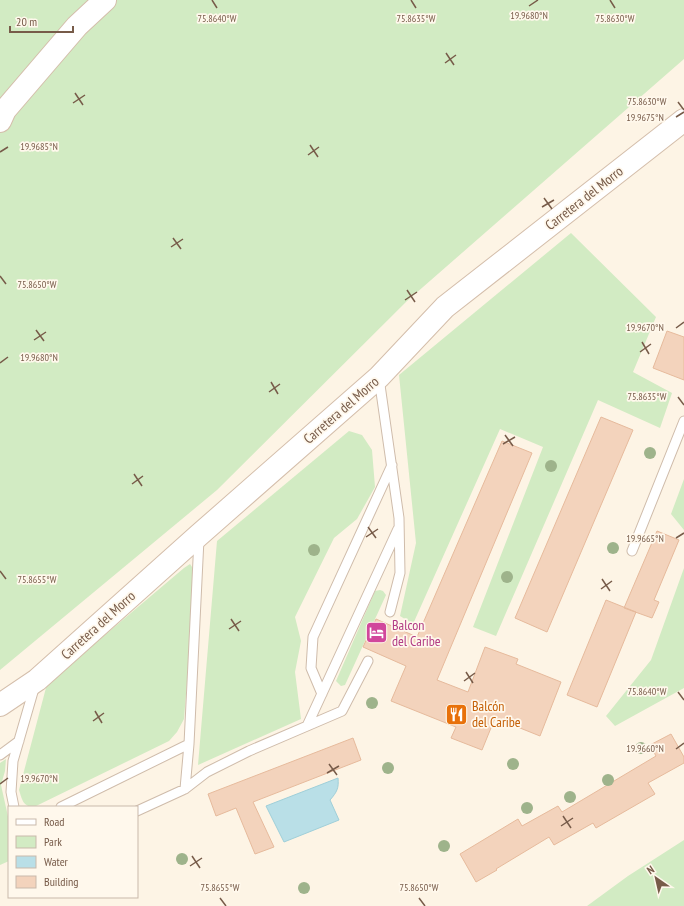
<svg xmlns="http://www.w3.org/2000/svg" width="684" height="906" viewBox="0 0 684 906" font-family="'PT Sans Narrow',sans-serif">
<style>
.green{fill:#d2ebc3}
.water{fill:#b9dfe7;stroke:#9fcfd9}
.building{fill:#f3d3bc;stroke:#e6ba9c}
.lines{fill:none;stroke-linecap:round;stroke-linejoin:round}
.lane-casing{stroke:#cfbcab;stroke-width:11}
.secondary-casing{stroke:#d4beab;stroke-width:24}
.lane{stroke:#fff;stroke-width:9}
.secondary{stroke:#fff;stroke-width:22}
.tree{fill:#9eb38b}
.ticks{fill:none;stroke:#775b49;stroke-width:1.5}
.labels{text-anchor:middle;dominant-baseline:central;stroke-width:3.5;stroke-linejoin:round;paint-order:stroke}
.street-label{font-size:14px;fill:#775b49;stroke:#fff8ec}
.hotel-label{font-size:14px;fill:#b23c85;stroke:#fff8ec;text-anchor:start}
.food-label{font-size:14px;fill:#c56008;stroke:#fff8ec;text-anchor:start}
.ticks-label{font-size:10px;text-anchor:middle;fill:#775b49;stroke:#fff8ec;stroke-width:3.5;stroke-linejoin:round;paint-order:stroke}
</style>
<rect width="100%" height="100%" fill="#fdf4e5"/>
<path class="green" d="M0,0h684v59l-277,242 -190,189 -217,180z
M571,233l85,84 -23,55 39,21 -12,35 -62,-28 -102,236 -23,-9 70,-180 -43,-18 -87,195 -13,-8 16,-73 -17,-168z
M349,431l13,4 10,15 3,37 -18,32 -23,19 -39,79 6,24 -6,31 6,47 -103,46 19,-224z
M684,479v51l-13,-16z
M190,564l4,6 1,12 -11,137 -7,13 -8,9 -135,66c-11,0 -12,-8 -15,-17l28,-106 137,-116z
M684,568v120l-69,38 -9,-10 45,-56z
M380,590l3,1 3,4 -41,90 -4,1 -5,-5 39,-90z
M6,759l-1,12 -4,14 8,36v40l-9,4v-102z
M684,840v66h-97l41,-30z"/>
<path class="water" d="M338,778c1,10 -1,14 -8,22l9,20 -55,22 -18,-36z"/>
<path class="building" d="M667,331l17,6v43l-31,-12z
M601,417l32,13 -86,202 -32,-14z
M502,441l30,12 -95,227 31,12 17,-45 33,12 -2,5 45,18 -21,54 -45,-18 -13,32 -31,-12 5,-11 -65,-26 15,-35 -43,-19 13,-28 41,18z
M657,531l22,9 -25,60 5,2 -7,16 -28,-10z
M606,600l30,12 -39,95 -30,-12z
M671,734l13,23v6l-36,20 7,11 -59,34 -3,-5 -39,22 -5,-8 -53,32 1,1 -21,12 -16,-28 58,-35 4,7 36,-20 4,6 94,-56 -6,-11z
M353,738l8,22 -108,42 21,45 -19,7 -19,-46 -20,8 -8,-22z"/>
<g class="lines">
<defs>
<path id="lane" d="M379,378l20,140 1,55 -10,39
M632,551l52,-130
M322,694l-11,-26 2,-31 79,-172
M307,726l91,-197
M0,755l19,-14
M185,789l4,-45 10,-205
M14,807l-3,-15 2,-31 22,-76
M61,807l128,-63
M137,811l48,-22 22,-17 42,-21 93,-40 26,-50"/>
<path id="secondary" d="M0,121l5,-11 72,-84 28,-26
M0,705l37,-25 162,-145 180,-158 66,-70 239,-187"/>
</defs>
<use href="#lane" class="lane-casing"/>
<use href="#secondary" class="secondary-casing"/>
<use href="#lane" class="lane"/>
<use href="#secondary" class="secondary"/>
</g>
<g class="tree">
<circle cx="650" cy="453" r="6"/>
<circle cx="551" cy="466" r="6"/>
<circle cx="613" cy="548" r="6"/>
<circle cx="314" cy="550" r="6"/>
<circle cx="507" cy="577" r="6"/>
<circle cx="372" cy="703" r="6"/>
<circle cx="641" cy="748" r="6"/>
<circle cx="513" cy="764" r="6"/>
<circle cx="388" cy="768" r="6"/>
<circle cx="608" cy="780" r="6"/>
<circle cx="570" cy="797" r="6"/>
<circle cx="527" cy="808" r="6"/>
<circle cx="444" cy="846" r="6"/>
<circle cx="182" cy="859" r="6"/>
<circle cx="304" cy="888" r="6"/>
</g>
<path class="ticks" d="M212,0l5,8M411,0l5,8M610,0l5,8M529,6l9,-6M446,53l8,12M445,63l11,-8M75,93l8,12M678,102l6,8M73,103l12,-8M676,117l8,-5M310,145l8,12M0,152l8,-5M308,155l11,-8M544,198l8,11M542,207l12,-7M173,238l8,11M171,247l12,-8M0,276l6,8M407,290l8,12M405,300l12,-8M676,328l8,-6M36,330l8,11M34,340l12,-8M642,342l7,12M640,352l11,-8M0,363l8,-6M271,382l7,12M269,392l11,-8M678,397l6,8M505,435l8,11M503,444l12,-7M134,474l8,12M132,484l11,-8M368,527l8,11M366,537l12,-8M676,538l8,-5M0,571l6,8M602,579l8,12M601,589l11,-8M231,619l8,12M229,629l12,-8M466,672l7,11M464,681l11,-8M678,692l6,8M95,711l7,12M93,721l11,-8M676,749l8,-6M329,764l8,11M327,773l12,-7M0,784l8,-6M563,816l8,12M561,826l12,-8M192,856l8,12M190,866l12,-8M220,898l6,8M419,898l6,8"/>
<defs>
<symbol id="hotel-square" viewBox="-11 -11 22 22"><rect x="-9" y="-9" width="18" height="18" rx="4" fill="#d1479c" stroke="#fff8ec"/><path d="M-6-4.5h1.5V1H6V5H4.5V3h-9V5H-6ZM-4 0a1.8 1.8 0 1 1 3.6 0ZM.5 0V-2.5h3Q6-2.5 6 0Z" fill="#fff"/></symbol>
<symbol id="restaurant-square" viewBox="-11 -11 22 22"><rect x="-9" y="-9" width="18" height="18" rx="4" fill="#e8710a" stroke="#fff8ec"/><path d="M-5-6h1v4h1v-4h1v4h1v-4h1v5L-1.5 .5V6h-2V.5L-5-1ZM5-6V6H3V1.5H1.5Q1.5-4 5-6Z" fill="#fff"/></symbol>
</defs>
<g fill-rule="evenodd">
<use href="#hotel-square" x="364" y="620" width="25" height="25"/>
<use href="#restaurant-square" x="444" y="702" width="25" height="25"/>
</g>
<g class="labels">
<g class="street-label">
<text transform="translate(584 198) rotate(-38)">Carretera del Morro</text>
<text transform="translate(341 410) rotate(-41)">Carretera del Morro</text>
<text transform="translate(98 625) rotate(-42)">Carretera del Morro</text>
</g>
<g class="hotel-label">
<text x="392" y="625">Balcon<tspan x="392" dy="16">del Caribe</tspan></text>
</g>
<g class="food-label">
<text x="472" y="706">Balcón<tspan x="472" dy="16">del Caribe</tspan></text>
</g>
</g>
<g class="ticks-label">
<text x="529" y="19">19.9680°N</text>
<text x="217" y="22">75.8640°W</text>
<text x="416" y="22">75.8635°W</text>
<text x="615" y="22">75.8630°W</text>
<text x="647" y="105">75.8630°W</text>
<text x="645" y="121">19.9675°N</text>
<text x="39" y="150">19.9685°N</text>
<text x="37" y="288">75.8650°W</text>
<text x="645" y="331">19.9670°N</text>
<text x="39" y="361">19.9680°N</text>
<text x="647" y="400">75.8635°W</text>
<text x="645" y="542">19.9665°N</text>
<text x="37" y="583">75.8655°W</text>
<text x="647" y="695">75.8640°W</text>
<text x="645" y="752">19.9660°N</text>
<text x="39" y="782">19.9670°N</text>
<text x="220" y="891">75.8655°W</text>
<text x="419" y="891">75.8650°W</text>
</g>
<rect x="8" y="806" width="130" height="92" fill="#fff8ec" stroke="#c9b9ab"/>
<rect x="16" y="819" width="20" height="6" fill="#ffffff" stroke="#c9b9ab"/>
<text x="44" y="826" font-size="12" fill="#775b49">Road</text>
<rect x="16" y="836" width="20" height="12" fill="#d2ebc3" stroke="#c9b9ab"/>
<text x="44" y="846" font-size="12" fill="#775b49">Park</text>
<rect x="16" y="856" width="20" height="12" fill="#b9dfe7" stroke="#c9b9ab"/>
<text x="44" y="866" font-size="12" fill="#775b49">Water</text>
<rect x="16" y="876" width="20" height="12" fill="#f3d3bc" stroke="#c9b9ab"/>
<text x="44" y="886" font-size="12" fill="#775b49">Building</text>
<g transform="translate(656 878) rotate(326)" stroke="#fff8ec" stroke-width="3" paint-order="stroke">
<path d="M0-3L7 15L0 10L-7 15Z" fill="#775b49"/>
<text y="-6" font-size="11" font-weight="bold" text-anchor="middle" fill="#775b49">N</text>
</g>
<path d="M10 26v6h63v-6" fill="none" stroke="#775b49" stroke-width="2"/>
<text x="16" y="26" font-size="12" fill="#775b49" stroke="#fff8ec" stroke-width="3" paint-order="stroke">20 m</text>
</svg>
